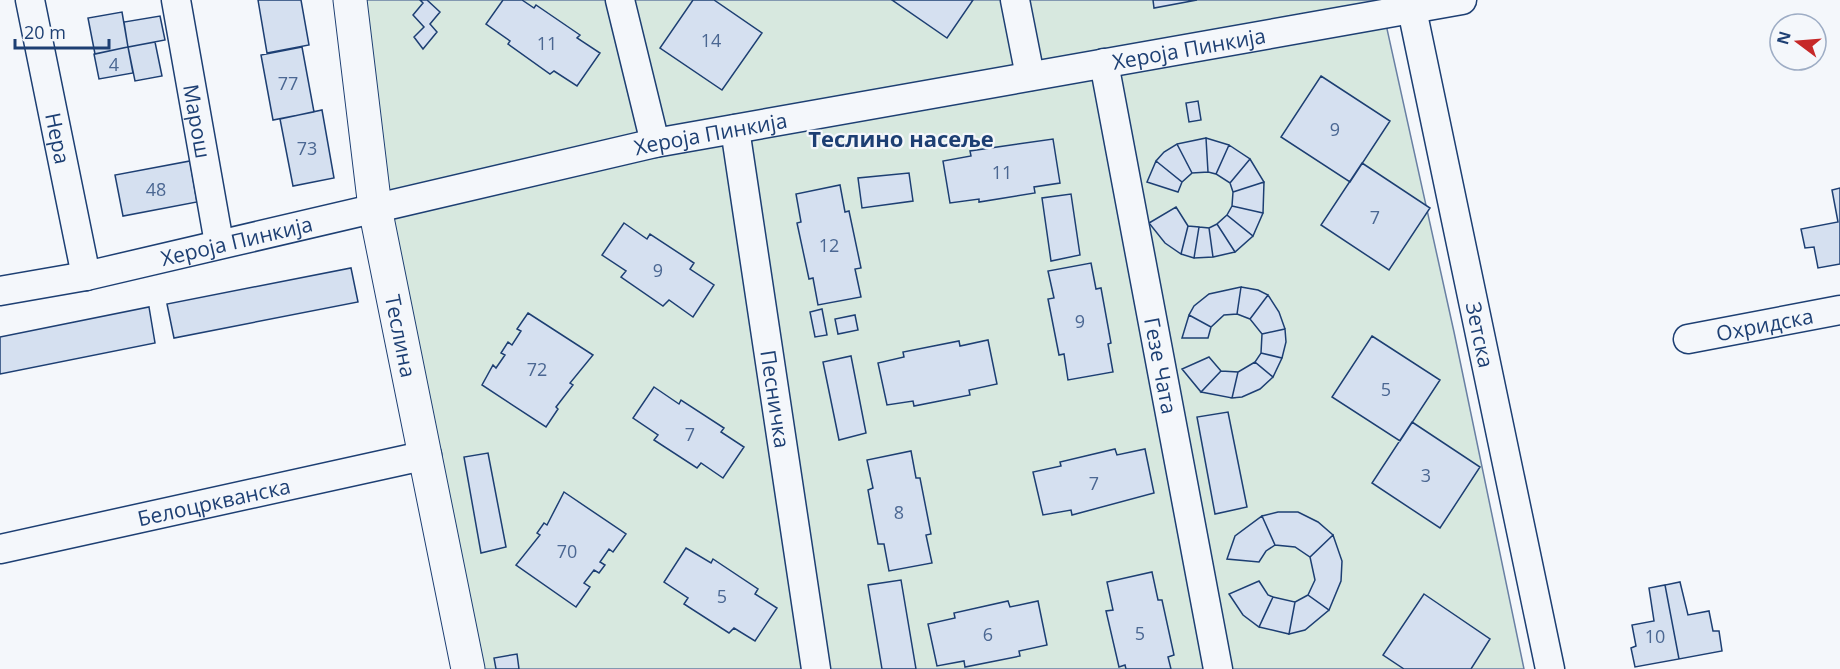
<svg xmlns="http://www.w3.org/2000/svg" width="1840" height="669" viewBox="0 0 1840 669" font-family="'Open Sans',sans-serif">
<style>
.green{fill:#d7e8df;stroke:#687fa3;stroke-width:1.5}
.building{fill:#d5e0f0;stroke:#1d3f73;stroke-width:1.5}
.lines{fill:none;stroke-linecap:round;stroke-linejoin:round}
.street-casing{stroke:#1d3f73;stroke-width:31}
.secondary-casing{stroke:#1d3f73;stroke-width:35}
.street{stroke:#f4f7fb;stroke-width:28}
.secondary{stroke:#f4f7fb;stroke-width:33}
.labels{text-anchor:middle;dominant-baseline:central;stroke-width:4.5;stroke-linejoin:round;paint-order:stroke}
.number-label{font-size:18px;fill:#4b6792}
.street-label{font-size:21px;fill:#1d3f73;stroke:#f4f7fb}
.neighbourhood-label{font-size:22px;font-weight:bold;fill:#1d3f73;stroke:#f4f7fb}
</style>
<rect width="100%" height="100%" fill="#f4f7fb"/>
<path class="green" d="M362,0h1022l3,29 67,303 70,337h-1050l-88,-446z"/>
<path class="building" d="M258,0h43l8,45 -42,8z
M420,0h7l13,12 -10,12 7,8 -14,17 -9,-12 10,-10 -11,-12 10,-12z
M503,0h19l12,8 2,-3 44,30 -3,3 23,15 -23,33 -23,-15 -4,3 -42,-30 2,-3 -24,-17z
M693,0h21l48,33 -40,57 -62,-42z
M892,0h81l-26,38z
M1153,0h44l-43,8z
M122,12l6,35 -33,7 -7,-36z
M160,16l5,24 -37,7 -4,-25z
M155,42l7,34 -27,5 -7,-34z
M128,47l5,26 -34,6 -5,-25z
M302,47l12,65 -41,8 -12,-65z
M1321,76l69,45 -40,61 -69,-45z
M1198,101l3,19 -12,2 -3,-19z
M322,110l12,68 -41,8 -13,-67z
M1206,138l2,34 -16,1 -15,-29z
M1206,138l23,7 -13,29 -8,-2z
M1053,139l7,44 -26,4 1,6 -56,9v-3l-29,4 -7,-42 28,-5 -1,-5z
M1177,144l15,29 -10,9 -26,-21 8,-9z
M1229,145l21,14 -20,24 -14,-9z
M1250,159l14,23 -31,10 -3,-9z
M190,161l7,41 -74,14 -8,-41z
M1156,161l26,21 -4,10 -31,-10z
M1362,163l68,45 -41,62 -68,-45z
M909,173l4,28 -51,7 -4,-30z
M1264,182l-1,31 -31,-7 1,-14z
M840,185l5,27 4,-1 12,57 -6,1 6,28 -43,8 -5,-27 -4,1 -12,-56 4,-1 -5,-28z
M1840,188v76l-22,4 -4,-21 -9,1 -4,-19 37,-7 -6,-32z
M1071,194l9,61 -29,6 -9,-63z
M1232,206l31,7 -10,23 -26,-21z
M1176,207l12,19 -7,28 -16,-11 -16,-20z
M1227,215l26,21 -18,16 -18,-28z
M624,223l23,16 3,-5 44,29 -4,6 24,16 -21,32 -24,-17 -6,6 -42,-29 5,-6 -24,-16z
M1217,224l18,28 -22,5 -4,-29z
M1188,226l11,1 -5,31 -13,-4z
M1199,227l10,1 4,29 -19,1z
M1091,263l5,26 5,-1 10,55 -3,1 5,28 -45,8 -4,-26 -5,1 -11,-56 6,-1 -6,-27z
M351,268l7,34 -184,36 -7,-34z
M1241,287l17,3 10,5 -18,24 -13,-5z
M1241,287l-4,27 -13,1 -13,12 -22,-12 5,-9 15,-12z
M1268,295l11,17 6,17 -23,5 -12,-15z
M149,307l6,36 -155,31v-37z
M822,309l5,26 -12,2 -5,-25z
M528,313l65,42 -23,28 3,2 -17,22 2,2 -12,18 -64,-42 11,-20 3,3 9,-13 -4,-2 7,-11 4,3 9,-14 -4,-2z
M855,315l3,15 -20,4 -3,-15z
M1189,315l22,12 -3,11h-26z
M1285,329l1,13 -4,16 -21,-5 1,-19z
M1372,336l68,44 -40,61 -68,-44z
M988,340l9,44 -28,6 1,5 -56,11 -1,-5 -26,4 -9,-42 26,-6 -1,-5 56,-11 1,5z
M1261,353l21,5 -9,19 -18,-15z
M851,356l15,77 -27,7 -16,-78z
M1209,357l12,14 -20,21 -19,-23z
M1255,362l18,15 -13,12 -18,8 -10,1 6,-26z
M1221,371l17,1 -6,26 -31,-6z
M654,387l25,17 2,-4 43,28 -3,4 23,15 -21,31 -22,-15 -4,5 -43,-28 4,-5 -25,-17z
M1228,412l19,95 -32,7 -18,-97z
M1412,422l68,45 -40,61 -68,-45z
M1115,449l2,6 28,-6 9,44 -82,22 -1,-5 -28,5 -10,-43 28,-6 -1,-4z
M911,451l5,27h4l11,56 -5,1 6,28 -43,8 -5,-27h-6l-10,-54 5,-2 -6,-28z
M488,453l18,94 -25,6 -17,-96z
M564,492l62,42 -13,18 -4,-3 -9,13 5,3 -6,8 -5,-3 -10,13 6,4 -14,20 -60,-42 24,-30 -3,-2 7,-10 3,2z
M1278,512h20l20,10 15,13 -23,22 -15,-10 -20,-2 -13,-29z
M1262,516l13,29 -9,6 -7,11 -32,-3 8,-23z
M1333,535l9,26 -1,20 -12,29 -21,-15 7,-15 -5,-23z
M686,548l25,15 2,-4 45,30 -3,5 22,14 -22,33 -21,-13 -5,5 -45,-29 4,-6 -24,-16z
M1152,572l6,28h4l12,55 -6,2 3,12h-45l-1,-4 -6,2 -13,-56 7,-1 -6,-28z
M901,580l15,89h-34l-14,-84z
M1259,581l9,14 5,2 -14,30 -16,-12 -14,-21z
M1680,582l8,33 21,-4 4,20h6l3,20 -43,8 -14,-74z
M1665,585l14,74 -44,8 -4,-19 5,-2 -4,-21 22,-4 -5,-33z
M1424,594l66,45 -19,30h-67l-21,-14z
M1308,595l21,15 -24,20 -16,4 6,-32z
M1273,597l22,5 -6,32 -30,-7z
M1008,601l2,6 28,-6 9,44 -28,6 1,5 -55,11 -1,-6 -27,5 -9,-42 27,-6 -1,-5z
M517,654l2,15h-23l-2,-11z"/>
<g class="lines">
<defs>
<g id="street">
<path id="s1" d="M30,0l56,276"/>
<path id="s2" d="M176,0l43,243"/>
<path d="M620,0l35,143"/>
<path d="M1015,0l15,76"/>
<path id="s3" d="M1410,0l140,669"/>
<path id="s4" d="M1104,63l114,606"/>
<path id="s5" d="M735,129l81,540"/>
<path id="s6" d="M0,291l86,-15 569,-133 807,-143"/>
<path id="s7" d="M1688,339l152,-29"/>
<path id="s8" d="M0,549l427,-94"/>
</g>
<g id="secondary">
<path id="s9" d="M350,0l25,208 93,461"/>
</g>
</defs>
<use href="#street" class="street-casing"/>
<use href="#secondary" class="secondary-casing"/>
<use href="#street" class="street"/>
<use href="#secondary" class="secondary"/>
</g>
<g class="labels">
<g class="number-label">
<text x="711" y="40">14</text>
<text x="547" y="43">11</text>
<text x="114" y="64">4</text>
<text x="288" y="83">77</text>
<text x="1335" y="129">9</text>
<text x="307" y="148">73</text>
<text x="1002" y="172">11</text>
<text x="156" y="189">48</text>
<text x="1375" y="217">7</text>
<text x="829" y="245">12</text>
<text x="658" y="270">9</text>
<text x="1080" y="321">9</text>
<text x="537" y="369">72</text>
<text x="1386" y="389">5</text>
<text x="690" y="434">7</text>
<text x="1426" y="475">3</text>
<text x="1094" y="483">7</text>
<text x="899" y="512">8</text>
<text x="567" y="551">70</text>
<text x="722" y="596">5</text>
<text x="1140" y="633">5</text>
<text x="988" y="634">6</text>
<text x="1655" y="636">10</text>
</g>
<g class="street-label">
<text stroke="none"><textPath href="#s6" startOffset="1214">Хероја Пинкија</textPath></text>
<text stroke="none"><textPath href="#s2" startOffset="123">Марош</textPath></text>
<text stroke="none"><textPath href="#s6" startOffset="728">Хероја Пинкија</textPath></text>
<text stroke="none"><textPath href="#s1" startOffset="141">Нера</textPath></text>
<text stroke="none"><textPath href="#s6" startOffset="242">Хероја Пинкија</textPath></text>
<text stroke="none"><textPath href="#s7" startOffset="78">Охридска</textPath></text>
<text stroke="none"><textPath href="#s3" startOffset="342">Зетска</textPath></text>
<text stroke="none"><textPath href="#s9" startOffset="340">Теслина</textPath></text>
<text stroke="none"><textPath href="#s4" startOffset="308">Гезе Чата</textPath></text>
<text stroke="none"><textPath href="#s5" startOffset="273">Песничка</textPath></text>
<text stroke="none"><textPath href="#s8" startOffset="219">Белоцркванска</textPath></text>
</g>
<g class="neighbourhood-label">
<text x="901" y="138">Теслино насеље</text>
</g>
</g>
<g transform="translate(1798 42) rotate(286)"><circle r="28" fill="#f4f7fb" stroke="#9eadc5" stroke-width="1.5"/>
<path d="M0-4.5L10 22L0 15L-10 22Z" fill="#c62828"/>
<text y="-9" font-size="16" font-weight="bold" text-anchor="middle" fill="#1d3f73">N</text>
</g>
<path d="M15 39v9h94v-9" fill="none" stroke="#1d3f73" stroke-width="3"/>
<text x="24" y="39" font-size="18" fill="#1d3f73" stroke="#f4f7fb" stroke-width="4.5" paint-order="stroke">20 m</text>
</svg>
